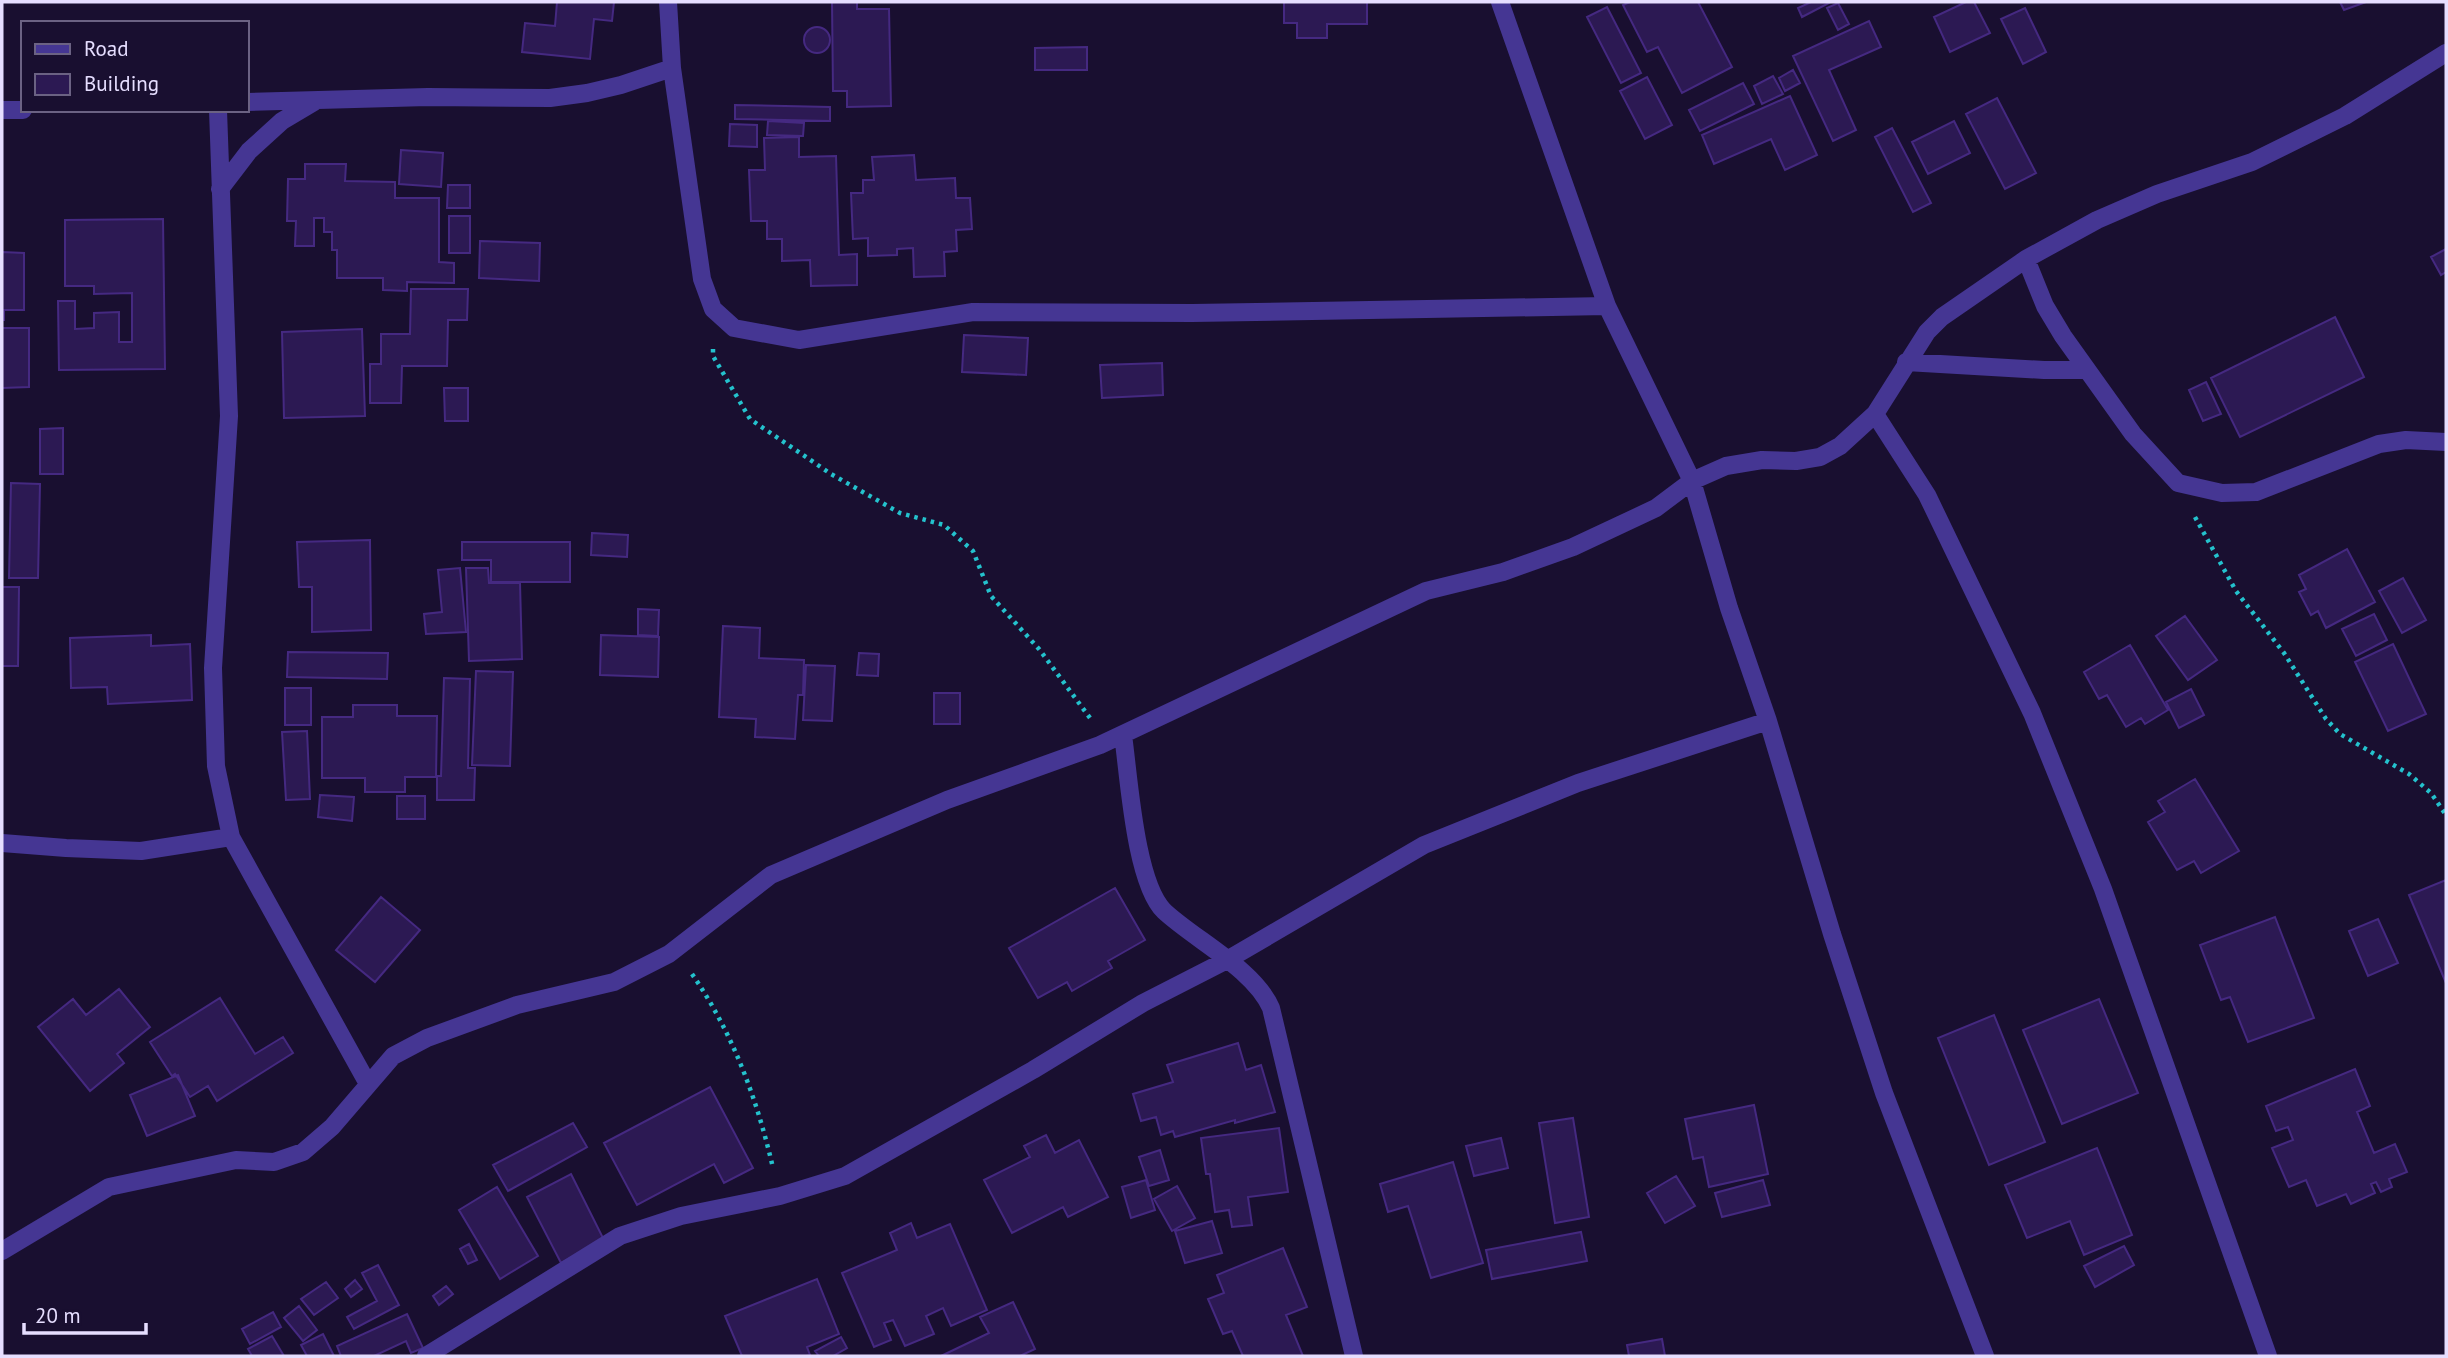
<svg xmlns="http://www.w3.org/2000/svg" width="2448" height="1358" viewBox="0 0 2448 1358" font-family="'PT Sans',sans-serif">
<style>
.building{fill:#2c1953;stroke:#452981;stroke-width:2}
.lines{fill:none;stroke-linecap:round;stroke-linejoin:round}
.path{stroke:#24c2cd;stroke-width:4.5;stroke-dasharray:3.5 5;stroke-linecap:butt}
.street{stroke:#453693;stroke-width:18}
</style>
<rect width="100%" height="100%" fill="#190f30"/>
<path class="building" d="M557,2h57l-2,19 -18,-2 -4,40 -68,-7 3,-29 30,3z
M832,2h25v7h32l2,97 -44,1v-16h-14z
M1284,2h83v22h-40v14h-30v-15h-13z
M1630,2h68l34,65 -50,26 -24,-46 -11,5 -24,-47z
M1811,2h17l1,1 -27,14 -4,-9z
M1966,2h8l16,31 -40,19 -16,-35z
M2340,2h26l-22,8z
M1838,3l11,21 -11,6 -11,-22z
M1607,7l34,66 -20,10 -34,-66z
M2025,8l21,44 -23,12 -22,-45z
M1869,21l12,26 -52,23 27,60 -23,11 -40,-85z
M804 40a13 13 0 1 1 26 0a13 13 0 1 1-26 0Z
M1087,47v23h-52v-22z
M1793,70l7,13 -15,8 -6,-13z
M1773,76l10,18 -21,10 -8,-18z
M1647,77l25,48 -27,14 -25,-48z
M1743,83l11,21 -54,27 -11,-21z
M1790,96l27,59 -32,15 -14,-31 -57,25 -12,-29z
M1997,98l39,75 -31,16 -39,-75z
M735,105l95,2v14l-95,-2z
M768,121l36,2 -1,13 -36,-1z
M1954,121l16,32 -42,21 -16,-32z
M730,124l27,1v22l-28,-1z
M1892,128l39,75 -18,9 -38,-75z
M799,137v20l37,-1 3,99 18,-1v31l-46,1 -1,-26 -28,1v-22h-15v-18h-16l-2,-51h16l-1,-32z
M401,150l42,3 -2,34 -42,-3z
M914,155l2,25 39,-2 1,20h14l2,31 -16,1 1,21 -13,1 1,24 -31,1 -1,-29 -16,1v6l-29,1v-18l-15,1 -2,-46h12v-13h11l-2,-23z
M305,164h41l-1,17 50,1v16h44v64l15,1v20l-47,-1v9l-24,-1v-12h-46v-28h-5v-18h-8v-14h-10v28h-19l1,-25h-9l1,-42h17z
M448,185h22v23h-23z
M449,216h21v37h-21z
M163,219l2,150 -106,1 -1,-69h17v28l19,-1v-15l25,-1v30h13v-49l-38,1v-8h-29v-66z
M480,241l60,2 -1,38 -60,-3z
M2446,249v23l-5,3 -10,-18z
M2,252l22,1v57h-20v10h-2z
M411,289h57l-1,31h-19l-1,46h-45l-1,37h-31v-39h11v-30h29z
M2335,317l29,60 -124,60 -29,-59z
M2,328h27v59l-27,1z
M362,329l3,87 -81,2 -2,-86z
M964,335l64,3 -2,37 -64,-3z
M1162,363l1,32 -61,3 -2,-33z
M2206,382l15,32 -18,7 -14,-31z
M444,388h24v33h-23z
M63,428v46h-23v-45z
M11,483l29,1 -2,94h-29z
M592,533l36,2 -1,22 -36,-2z
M370,540l1,90 -59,2v-45h-13l-2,-45z
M462,542h108v40h-79v-22h-29z
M2347,549l28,53 -49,26 -8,-17 -7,4 -12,-23 7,-3 -7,-14z
M460,568l6,64 -40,2 -2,-20 18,-2 -4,-42z
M466,568h22l1,15h31l2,76 -53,2z
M2403,578l23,42 -24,13 -23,-42z
M2,587h17l-1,79h-16z
M638,609l21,1 -1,26 -20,-1z
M2374,614l13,26 -31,16 -14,-27z
M2185,616l32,44 -29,20 -32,-44z
M723,626l37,2 -1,30 45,2 -1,35h-5l-3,44 -40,-2 1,-18 -37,-2z
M151,635v11l39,-2 2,56 -84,4 -1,-17 -36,1 -1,-50z
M601,635l58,2 -1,40 -58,-2z
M2393,644l33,70 -38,17 -33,-69z
M2130,645l38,65 -23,14 -4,-6 -15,9 -19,-32 -8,4 -15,-27z
M288,652l100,1 -1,26 -100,-2z
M859,653l20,1 -1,22 -21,-1z
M806,665l29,1 -3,55 -29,-1z
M476,671l37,1 -3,94 -38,-1z
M444,678l26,1 -2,89h7l-1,32h-37v-24h4z
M285,688h26v37h-26z
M2191,689l13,26 -25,13 -13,-26z
M934,693h26v31h-26z
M353,705h44v11h40l-1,61h-31v15h-40v-14h-43v-61h31z
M307,731l3,68 -24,1 -4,-68z
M2195,779l44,72 -38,22 -7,-12 -17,9 -29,-48 17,-10 -7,-11z
M320,795l34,2 -2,24 -34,-4z
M397,796h28v23h-28z
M2446,880v103l-37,-88z
M1115,888l30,52 -37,21 4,7 -40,23 -5,-9 -29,16 -29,-50z
M381,897l39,33 -45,52 -39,-32z
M2275,917l39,101 -66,24 -18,-45 -9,3 -21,-55z
M2378,919l20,44 -30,13 -19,-45z
M119,989l31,38 -33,27 7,9 -34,28 -52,-64 35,-28 13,16z
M220,998l35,56 28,-17 10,16 -76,48 -9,-15 -18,11 -15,-23 -3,2 -22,-34z
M2099,999l39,94 -76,31 -39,-94z
M1994,1015l51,127 -56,23 -51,-127z
M1238,1043l8,27 15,-5 14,47 -40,11v-3l-60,17 -2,-6 -12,4 -5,-18 -15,4 -8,-27 40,-12 -6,-17z
M2355,1069l15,37 -13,6 17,41 21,-9 12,28 -18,7 3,8 -11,5 -5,-10 -5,2 4,9 -24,11 -5,-10 -29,12 -11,-26 -17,7 -17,-39 21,-8 -5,-13 -12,4 -10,-25z
M178,1075l17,41 -48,20 -17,-41z
M710,1087l43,81 -29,15 -10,-19 -77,41 -33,-62z
M1754,1105l14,69 -59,13 -6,-30 -10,2 -8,-40z
M1573,1118l16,99 -34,6 -16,-100z
M573,1123l14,24 -79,44 -15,-26z
M1279,1128l9,64 -40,5 4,28 -20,2 -3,-17 -14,2 -5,-38h-4l-5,-36z
M1046,1135l9,18 24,-13 29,57 -40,20 -5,-10 -51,26 -28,-53 46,-23 -6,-11z
M1501,1138l7,30 -34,8 -8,-30z
M2097,1148l35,87 -48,20 -14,-34 -43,17 -22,-53z
M1160,1150l9,30 -20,6 -10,-29z
M1453,1162l30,101 -52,15 -23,-72 -20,6 -8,-28z
M571,1174l33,66 -43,23 -34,-66z
M1676,1176l19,30 -30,17 -18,-30z
M1146,1180l9,30 -24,8 -9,-31z
M1763,1180l7,25 -48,12 -7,-24z
M1177,1186l18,32 -23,13 -18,-32z
M497,1187l41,69 -38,23 -41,-69z
M1212,1221l10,32 -37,10 -10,-32z
M911,1223l6,15 33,-14 37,86 -36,16 -8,-18 -17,8 8,18 -29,12 -12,-26 -9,3 7,17 -17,7 -32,-74 55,-23 -7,-17z
M1581,1232l6,29 -95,18 -6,-29z
M469,1244l8,16 -9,4 -8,-15z
M2124,1246l10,19 -39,22 -11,-21z
M1283,1248l24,59 -21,8 17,41h-60l-11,-25 -9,3 -15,-35 16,-6 -7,-18z
M378,1265l21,40 -45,24 -7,-12 30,-16 -15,-28z
M817,1279l22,55 -32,13 3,8 -4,1h-64l-17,-40z
M355,1280l7,9 -11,8 -6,-8z
M326,1282l12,16 -24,17 -13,-16z
M446,1286l7,8 -14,11 -6,-9z
M1013,1302l22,47 -15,7h-79l48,-23 -9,-16z
M299,1306l18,24 -14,11 -19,-23z
M273,1312l8,15 -31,17 -8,-15z
M407,1314l16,34 -12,5 -5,-12 -32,15h-33l-4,-10z
M323,1334l11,22h-27l-6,-11z
M272,1336l12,20h-32l-4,-7z
M841,1337l6,11 -14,8h-14l-4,-5z
M1662,1339l3,17h-36l-2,-11z"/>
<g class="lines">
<path class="path" d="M713,349v7l37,63 81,55 69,39 44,12 29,26 18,45 48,53 51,69
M2195,517l41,74 48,62 42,66 14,15 69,40 22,19 15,22
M692,974c41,59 65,125 81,194"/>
<path class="street" d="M668,2l4,66 30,211 11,30 21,19 65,12 174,-28 219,1 415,-7
M1500,2l107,304 85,175 37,127 39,113 64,213 52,159 101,263
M247,102l181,-5 122,1 37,-5 34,-8 51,-17
M2,110h21
M218,110l11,306 -16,252 3,98 15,71 137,247
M220,189l29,-38 33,-30 32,-19
M2026,259l19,47 18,30 70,98 45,49 44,10 34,-1 123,-48 27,-4 40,2
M1906,362l138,8h43
M1875,414l52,81 105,218 71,176 165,467
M1123,735c6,42 12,147 41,176 31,29 90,58 107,97l83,348
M2,843l64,5 75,3 90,-14
M2,1251l107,-64 127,-27 38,2 29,-10 29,-25 61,-71 34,-18 90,-33 97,-23 55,-28 102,-79 176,-75 153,-55 326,-154 77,-19 70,-25 83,-39 36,-27 34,-15 36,-6 34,1 24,-4 20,-11 35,-32 52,-82 15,-15 84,-58 71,-39 60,-26 95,-32 93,-46 101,-63
M426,1356l194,-120 61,-20 99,-20 65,-20 188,-106 110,-67 84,-43 197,-115 154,-62 190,-62"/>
</g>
<rect width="2448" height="1358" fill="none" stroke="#e6deff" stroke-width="7"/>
<rect x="21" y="21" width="228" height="91" fill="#190f30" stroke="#6b6283" stroke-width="2"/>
<rect x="35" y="44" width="35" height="10" fill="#453693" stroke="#6b6283" stroke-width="2"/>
<text x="84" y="56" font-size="21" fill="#e6deff">Road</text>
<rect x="35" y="74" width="35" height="21" fill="#2c1953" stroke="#6b6283" stroke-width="2"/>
<text x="84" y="91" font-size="21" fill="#e6deff">Building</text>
<path d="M24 1323v10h122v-10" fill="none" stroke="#e6deff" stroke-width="3.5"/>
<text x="35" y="1323" font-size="21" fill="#e6deff" stroke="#190f30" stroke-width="5" paint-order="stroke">20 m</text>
</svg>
